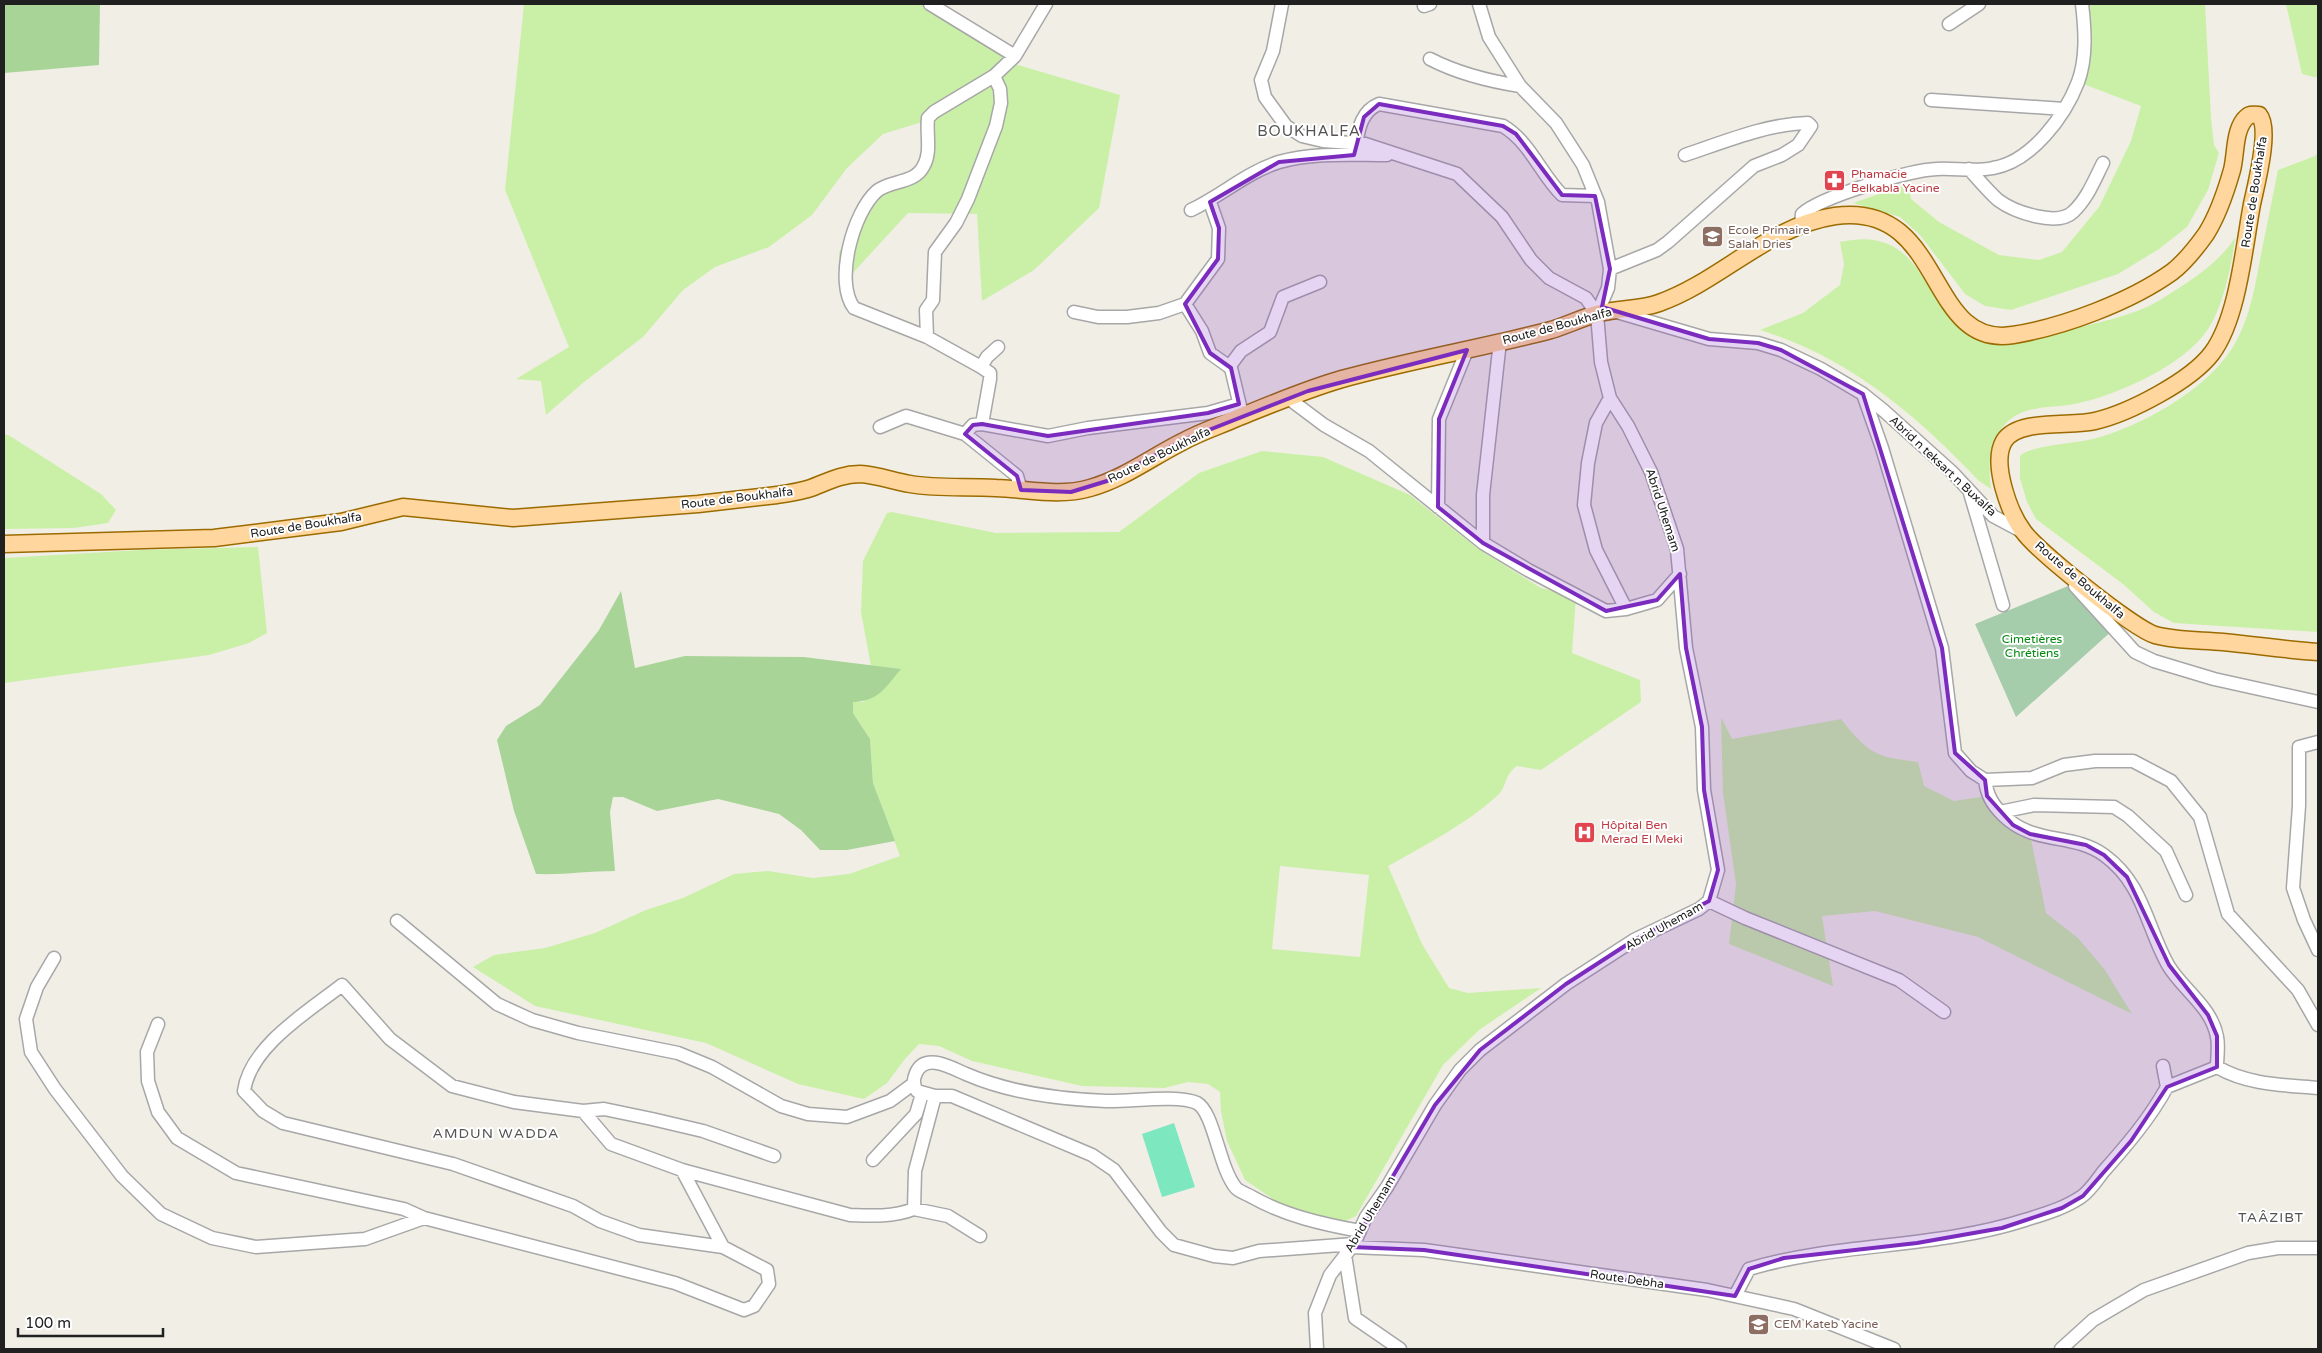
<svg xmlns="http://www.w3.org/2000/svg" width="2322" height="1353" viewBox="0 0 2322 1353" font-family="'Varela Round',sans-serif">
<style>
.grass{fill:#caf0a7;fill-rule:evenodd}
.forest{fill:#a8d497}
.cemetery{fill:#a5ccab}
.pitch{fill:#7de7c0}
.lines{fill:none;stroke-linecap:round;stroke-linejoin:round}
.minor-casing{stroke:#a7a7a7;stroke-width:15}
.major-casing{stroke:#9c6b00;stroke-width:19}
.minor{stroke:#fff;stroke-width:12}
.major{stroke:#ffd69d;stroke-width:16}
.marked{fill:#7b2cbf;fill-opacity:0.2;stroke:#7b2cbf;stroke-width:4;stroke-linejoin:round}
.labels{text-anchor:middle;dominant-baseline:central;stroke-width:4;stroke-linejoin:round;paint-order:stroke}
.health-label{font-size:12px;fill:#be3a42;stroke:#fff;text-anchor:start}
.street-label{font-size:12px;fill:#202020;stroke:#fff}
.education-label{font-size:12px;fill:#785e54;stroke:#fff;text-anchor:start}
.park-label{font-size:12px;fill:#028a0f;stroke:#fff}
.neighbourhood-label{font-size:14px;letter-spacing:1px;fill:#535353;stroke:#fff}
.quarter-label{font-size:15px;letter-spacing:1px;fill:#535353;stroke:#fff}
</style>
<rect width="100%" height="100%" fill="#f1eee6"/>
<path class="grass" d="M524,4h398l96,61 102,30 -21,113 -65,62 -52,31 -5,-87 -69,-1 -69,75v-35l28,-62 13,-10 28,-7 13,-11 3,-17 -2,-24 -39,12 -36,34 -35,47 -43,32 -54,20 -32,23 -40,47 -59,45 -38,33 -5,-34 -25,-2 53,-32 -64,-157z
M2082,4h123l6,114 3,27 5,8 -11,37 -21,37 -28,22 -41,25 -107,36 -26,-4 -20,-12 -45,-59 -20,-18 -47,-14 55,-19 3,15 28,23 60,33 40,5 23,-8 37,-45 32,-66 10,-35 -63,-24z
M2286,4h32v74l-16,-4z
M2318,152v480l-144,-9 -20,-11 -31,-28 -87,-65 -9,-17 -7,-24v-22c8,-10 57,-13 73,-17 47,-12 111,-48 138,-89 23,-35 26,-81 35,-120 4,-20 8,-40 12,-60l37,-14z
M2235,238c-3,26 -12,69 -27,91 -24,37 -91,66 -133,75 -23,4 -50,1 -68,18 -19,19 -19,43 -16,67l-12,-8c-61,-65 -132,-125 -219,-151l43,-17 37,-28 4,-21 -4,-22c92,-21 80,80 145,99 9,3 24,3 34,2 14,-2 30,-8 44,-12 31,-8 69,-14 97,-31 27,-17 57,-35 75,-62z
M4,434l6,2 91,58 15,16 -8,13 -34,5 -70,1z
M1262,451l61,6 87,38 67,53 64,40 35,9 -4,56 68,27 1,22 -100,68 -24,-4c-14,10 -9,21 -21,31 -32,28 -70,48 -108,69l34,78 27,44 19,5 73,-5 -62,42 -36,35 -87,151 -15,7 -56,-16 -40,-27 -18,-39 -6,-30 -1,-19 -12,-8 -20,-2 -24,6 -82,-2 -110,-25 -33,-15 -20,-2 -14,15 -18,24 -23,16 -66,-15 -92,-41 -171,-37 -62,-39 21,-12 51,-7 50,-15 51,-23 37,-12 51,-24 34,-3 45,7 36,-4 51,-18 -27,-73 -3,-44 -17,-26v-12l10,1 37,-33 -29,-3 -10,-54 2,-51 24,-48 5,-1 104,21 123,-1 80,-59zM1280,866l89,9 -9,82 -88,-8z
M258,547l9,86 -18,10 -40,12 -205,28v-125l137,-8z
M1721,717l11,22 109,-20c27,34 34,38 77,43l6,24 30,15 33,-5 43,38 16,79 32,25 27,32 27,44 -154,-77 -103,-26 -53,5 11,70 -104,-42 7,-60 -13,-91z"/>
<path class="forest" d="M4,4h96l-1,61 -95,8z
M621,591l14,77 50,-12 119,1 97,12c-16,19 -22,32 -48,33v11l17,26 3,44 22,58 -48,9h-27l-19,-20 -22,-16 -61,-15 -61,12 -34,-14h-10l-3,15 5,59c-27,0 -52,4 -79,3l-22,-63 -17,-71 9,-14 34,-21 59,-75z"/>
<path class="cemetery" d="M2073,584l41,45 -98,88 -41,-93z"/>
<path class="pitch" d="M1174,1123l21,64 -33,10 -20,-63z"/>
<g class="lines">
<defs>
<path id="minor" d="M930,4l85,52 31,-52
M1282,4l-9,47 -12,29 4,17 21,29 16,10 21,5 42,3 92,30 45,43 29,43 18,18 37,20 11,16
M1424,6l6,-2
M1949,24l30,-20
M1430,59c29,15 58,22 90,27
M1931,100l133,9
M1356,144c3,-17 6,-33 23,-40l124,22c27,16 37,47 59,69l33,1
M1969,169c9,10 19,22 29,31 16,12 59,27 75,12 14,-13 21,-31 30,-49
M1191,210c30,-14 56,-38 88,-48 34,-10 73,-7 108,-7
M1801,226l1,-12c19,-17 107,-44 135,-45 18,-1 38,3 56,-1 38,-6 72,-52 85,-86 9,-24 7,-53 4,-78
M1610,269l47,-19 11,-8 86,-76 28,-11 16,-10 13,-19 -3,-3c-42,1 -84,19 -123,32
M1185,304l17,27 8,22 21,15 10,42
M1074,312l24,5h29l32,-4 26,-9 33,-45 1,-31 -9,-26
M1617,312l92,27 49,4 23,7 40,19 42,25 20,16 70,63 40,43 30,16
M927,337l-1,-27 7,-10 2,-48 21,-29 12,-24 28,-73 5,-23 -1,-14 -6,-13
M981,367l-54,-30 -73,-29c-20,-26 -1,-96 23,-117 13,-11 37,-7 46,-24 9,-14 3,-33 5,-49l6,-6 60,-36 21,-20
M1229,367l12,-16 29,-19 13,-35 37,-15
M1863,394l19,54 60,200 13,105 16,18 14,9c2,15 7,24 18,35 31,31 69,17 101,40 40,29 42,71 64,110 14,24 44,42 49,72 2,9 0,20 0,30
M1288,398l36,27 45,26 114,92 45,27 78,41 20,-2 31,-9 23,-26
M1610,398l-14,25 -8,40 -4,42 12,45 30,59
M982,424l8,-45v-6l-9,-6 6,-10 11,-10
M880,427l26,-11 59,18
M1021,490l-4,-14 -52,-42 8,-9 9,-1 66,12 40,-8 120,-15 31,-9
M1970,493l33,112
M1438,507l1,-88 28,-69
M1483,543v-48l17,-154
M2075,586l60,66 19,9 60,18 104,23
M2318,742l-19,5v59l-6,82 11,32 14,30
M1985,780l47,-2 32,-13 31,-4h38l38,20 29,36 28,97 70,76 20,35
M2000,812l34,-7 80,2 14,9 38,35 20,44
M1709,901l36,17 154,62 45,32
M397,921l100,83 35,16 46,13 100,20 34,14 69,39 27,8 39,3 43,-16 23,-17
M54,958l-17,29 -11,32 5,33 24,37 67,87 39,38 51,24 44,9 109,-8 59,-21
M158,1024l-11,28 1,29 10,31 19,26 59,35 168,36 20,9 251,65 69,27 10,-4 15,-22 -2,-14 -44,-23 -41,-77
M2167,1087l50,-20c31,18 67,18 101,21
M583,1111l28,33 71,26 168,45c22,1 43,2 64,-6l1,-38 20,-75
M873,1160l43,-46 6,-20
M914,1209l34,7 32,20
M1354,1244l-95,7 -26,7 -19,-2 -40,-11 -13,-13 -47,-62 -22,-15 -140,-59h-17l-18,-5c-4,-7 -4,-11 -1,-18 9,-21 36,-5 50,1 44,19 92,25 140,27 23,1 72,-7 91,2 17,9 22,65 39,85 4,4 11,6 16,9 34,19 70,27 108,34
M723,1247l-84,-12 -39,-14 -27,-15 -120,-42 -170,-41 -20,-12 -19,-20c6,-45 65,-80 98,-106l48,54 62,47 62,16 69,9 21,-2 48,10 51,12 71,25
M1351,1247l73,3 283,40 87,19 100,40
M1345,1255l10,63 45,31
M1735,1296l14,-27c89,-27 186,-20 276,-49 19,-6 38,-11 56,-23 8,-5 16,-17 22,-25 24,-27 47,-54 64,-85l-4,-21
M1317,1349l-2,-36 15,-38 24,-31 12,-27 21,-30 48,-82 25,-35 20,-20 86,-66 68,-44 65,-31 10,-8 9,-31 -14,-80 -2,-63 -16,-79 -9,-99 -26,-77 -23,-46 -18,-28 -9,-36 -4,-48 11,-26 2,-19 -12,-67 -15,-37 -27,-42 -36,-37 -31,-49 -10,-33
M2061,1349l32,-29 51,-30 104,-37 30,-5h40"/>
<path id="major" d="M4,544l210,-6 127,-16 62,-15 110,11 185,-14 79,-9c11,-2 23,-3 34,-7 16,-6 30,-14 49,-14 17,1 33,7 50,10 29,5 57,2 86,4 31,1 63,9 94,0 33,-9 62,-31 92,-46 18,-10 37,-16 55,-24 35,-14 70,-29 105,-39 69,-19 140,-31 209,-49 17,-5 32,-13 49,-17 20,-5 40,-3 59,-10 62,-22 109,-77 176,-87 111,-15 90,133 178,119 50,-8 117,-33 159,-63 13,-10 24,-24 34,-38 12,-19 20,-43 26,-64 4,-15 2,-37 12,-50 6,-7 7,-5 15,-5 12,14 -3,70 -7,89 -8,43 -14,114 -40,149 -21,28 -83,60 -117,68 -23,6 -77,-3 -91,20 -13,22 5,71 19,90 14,20 110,97 132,104 22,6 46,5 68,7 32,3 63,8 95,10"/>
</defs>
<use href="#minor" class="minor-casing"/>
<use href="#major" class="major-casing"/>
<use href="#minor" class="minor"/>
<use href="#major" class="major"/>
</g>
<path class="marked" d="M1379,104l124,22 13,8 46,61 33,1 15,73 -8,38 107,32 49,4 23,7 82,44 79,254 13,105 30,27 2,16 26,29 17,9 56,11 18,10 23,22 42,88 39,50 9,21v31l-50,20 -36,54 -48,55 -21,12 -60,20 -85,15 -133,15 -35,11 -14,27 -311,-46 -73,-3 84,-142 45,-55 86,-66 68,-44 75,-39 9,-31 -14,-80 -2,-63 -16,-79 -6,-74 -23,26 -51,11 -123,-68 -45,-36 1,-88 28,-69 -159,41 -122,48 -79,42 -36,11 -50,-2 -4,-14 -52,-42 8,-9 9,-1 66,12 160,-23 31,-9 -8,-36 -21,-15 -25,-49 33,-45 1,-31 -9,-26 69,-40 75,-7 10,-38z"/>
<defs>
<symbol id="pharmacy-square" viewBox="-11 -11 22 22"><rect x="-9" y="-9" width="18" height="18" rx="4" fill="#e0444e" stroke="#fff"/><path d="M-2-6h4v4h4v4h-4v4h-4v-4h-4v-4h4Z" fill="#fff"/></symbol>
<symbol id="school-square" viewBox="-11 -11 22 22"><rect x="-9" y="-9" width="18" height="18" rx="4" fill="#8d6e63" stroke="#fff"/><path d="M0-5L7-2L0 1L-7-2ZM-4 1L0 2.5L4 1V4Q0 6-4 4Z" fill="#fff"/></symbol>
<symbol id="hospital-square" viewBox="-11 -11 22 22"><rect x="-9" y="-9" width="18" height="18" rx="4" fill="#e0444e" stroke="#fff"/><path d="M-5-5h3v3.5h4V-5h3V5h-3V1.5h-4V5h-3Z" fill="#fff"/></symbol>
</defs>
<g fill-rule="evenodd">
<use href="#pharmacy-square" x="1822" y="168" width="25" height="25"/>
<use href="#school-square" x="1700" y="224" width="25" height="25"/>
<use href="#hospital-square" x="1572" y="820" width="25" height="25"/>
<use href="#school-square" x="1746" y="1312" width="25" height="25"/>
</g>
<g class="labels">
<g class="health-label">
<text x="1851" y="174">Phamacie<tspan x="1851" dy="14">Belkabla Yacine</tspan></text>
<text x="1601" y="825">Hôpital Ben<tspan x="1601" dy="14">Merad El Meki</tspan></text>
</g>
<g class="street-label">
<text transform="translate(2254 192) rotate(-81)">Route de Boukhalfa</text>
<text transform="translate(1557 326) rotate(-15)">Route de Boukhalfa</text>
<text transform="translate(1159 455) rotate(-26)">Route de Boukhalfa</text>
<text transform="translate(1943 466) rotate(43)">Abrid n teksart n Buxalfa</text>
<text transform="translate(737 498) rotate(-7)">Route de Boukhalfa</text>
<text transform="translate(1663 510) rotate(72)">Abrid Uhemam</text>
<text transform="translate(306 525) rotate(-9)">Route de Boukhalfa</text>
<text transform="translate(2080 580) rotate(40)">Route de Boukhalfa</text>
<text transform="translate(1664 926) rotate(-29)">Abrid Uhemam</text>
<text transform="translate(1370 1214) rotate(-59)">Abrid Uhemam</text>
<text transform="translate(1627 1279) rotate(8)">Route Debha</text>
</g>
<g class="education-label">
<text x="1728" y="230">Ecole Primaire<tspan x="1728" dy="14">Salah Dries</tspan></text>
<text x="1774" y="1324">CEM Kateb Yacine</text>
</g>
<g class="park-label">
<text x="2032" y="639">Cimetières<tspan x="2032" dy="14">Chrétiens</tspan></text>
</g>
<g class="neighbourhood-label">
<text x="496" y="1133">AMDUN WADDA</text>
<text x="2271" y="1217">TAÂZIBT</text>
</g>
<g class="quarter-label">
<text x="1309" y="131">BOUKHALFA</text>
</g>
</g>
<rect width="2322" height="1353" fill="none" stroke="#202020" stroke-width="10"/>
<path d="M18 1328v8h145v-8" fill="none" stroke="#202020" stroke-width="2.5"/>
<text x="25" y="1328" font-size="15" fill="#202020" stroke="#ffffff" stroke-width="4" paint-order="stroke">100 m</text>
</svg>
